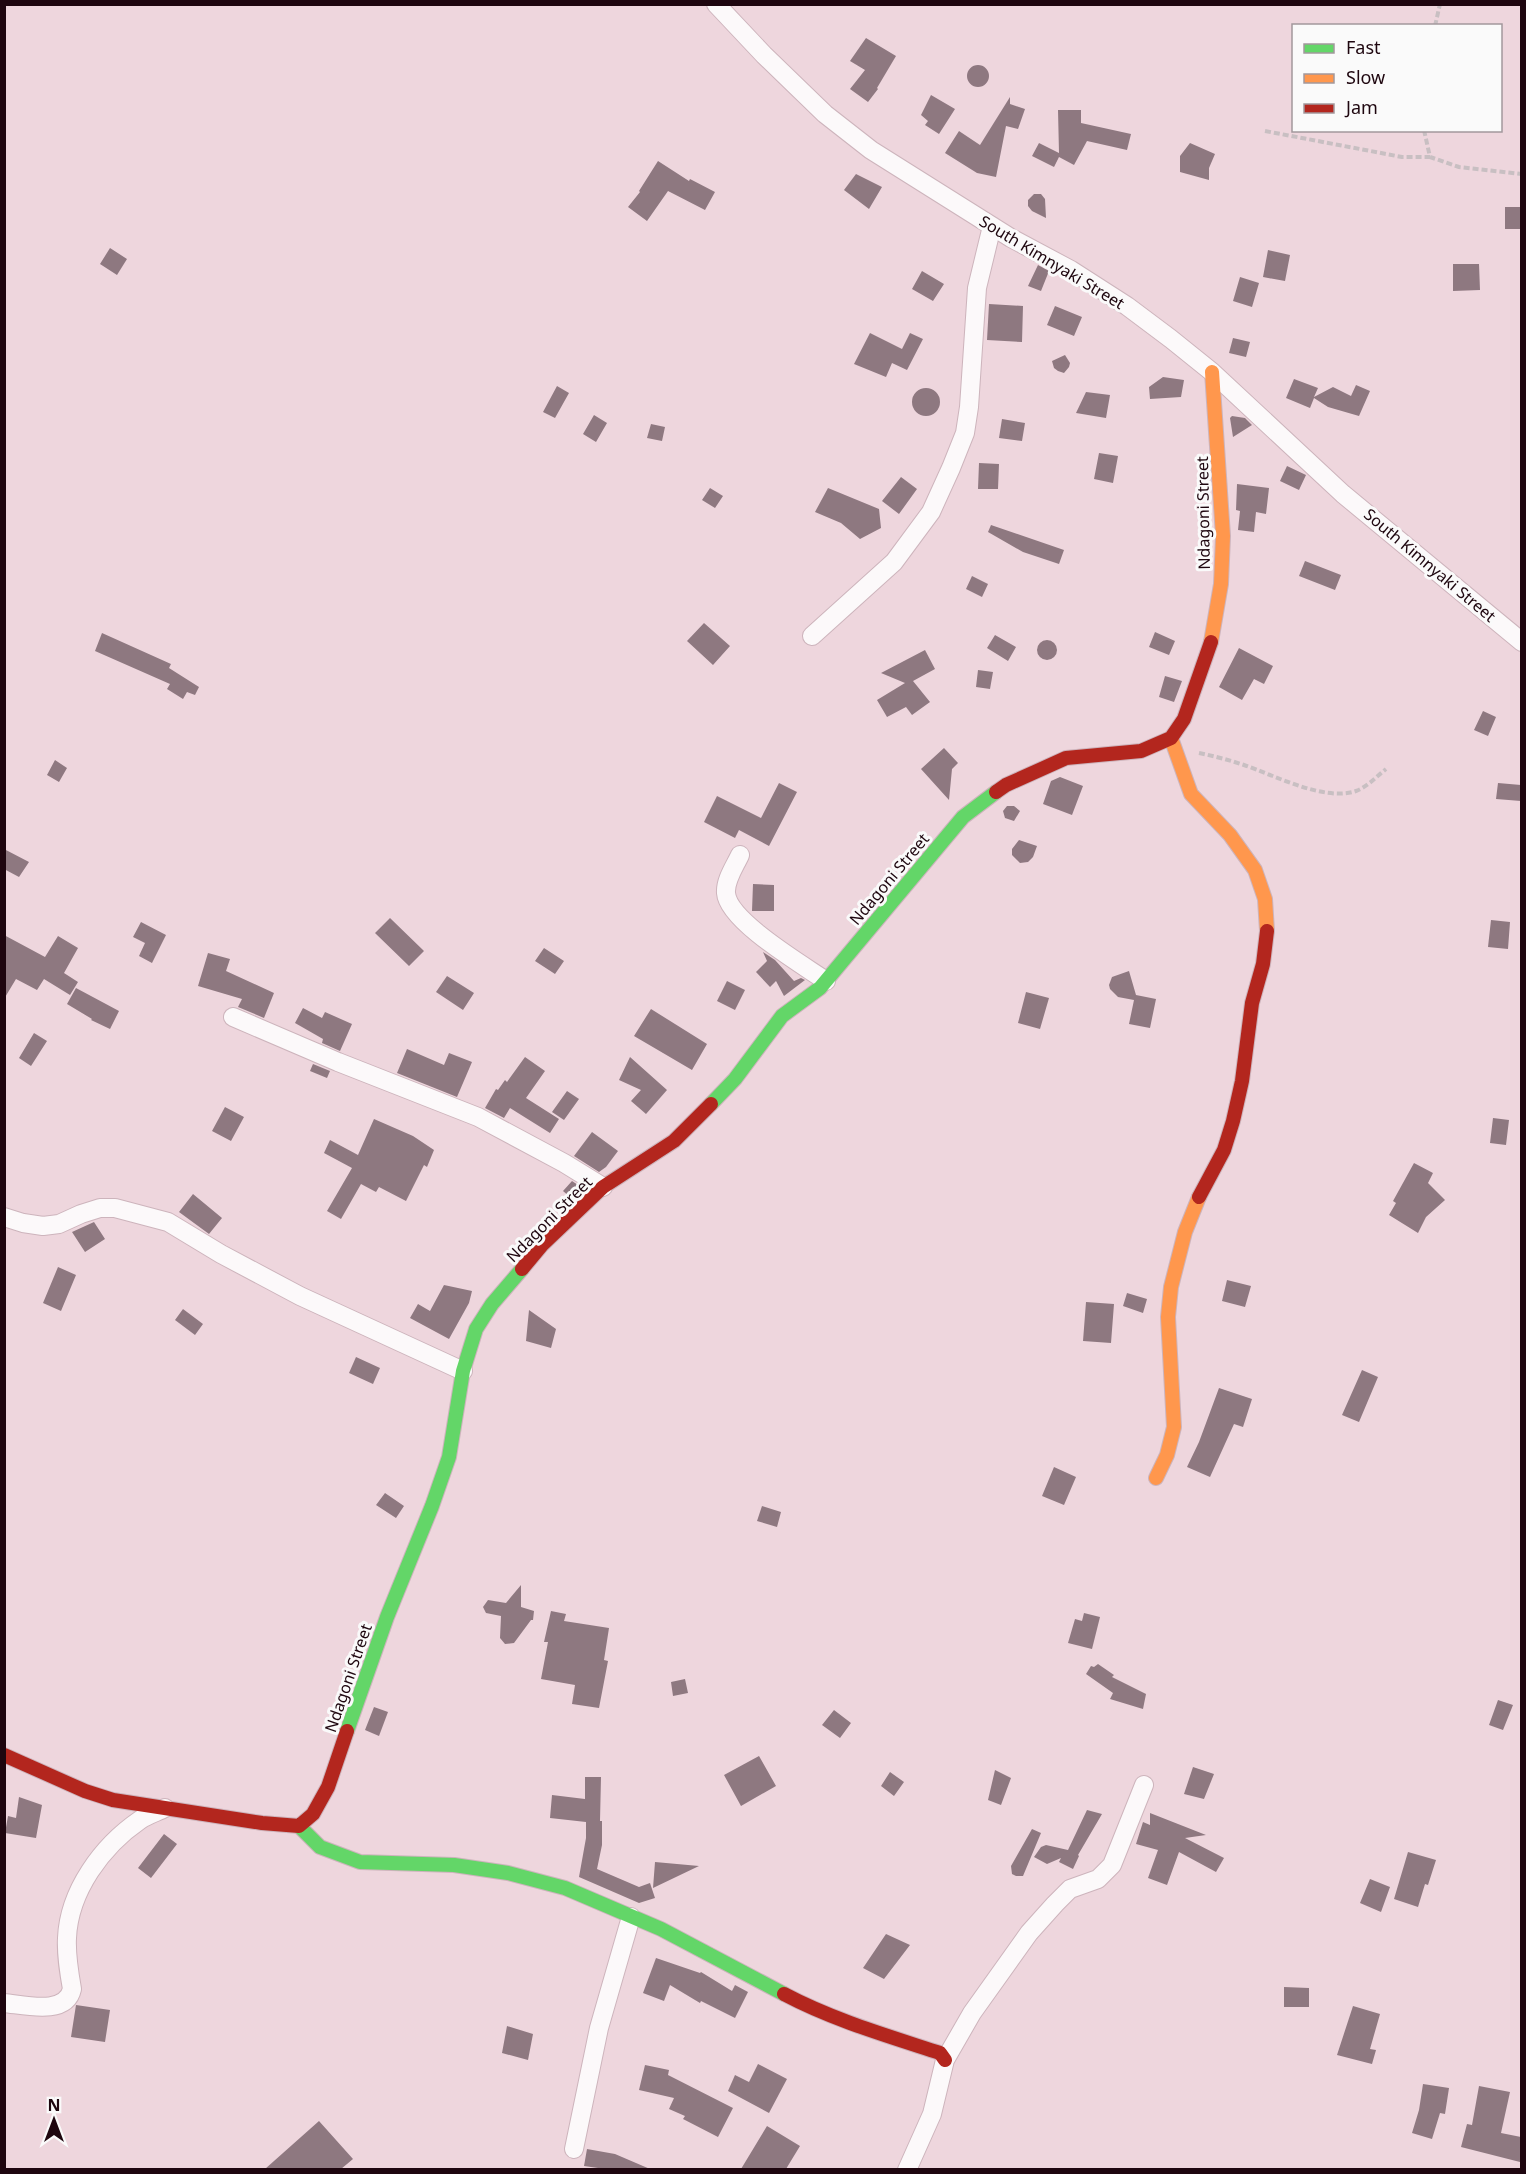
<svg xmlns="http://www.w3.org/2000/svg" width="1526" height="2174" viewBox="0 0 1526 2174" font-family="'Noto Sans',sans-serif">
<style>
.building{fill:#8e7880}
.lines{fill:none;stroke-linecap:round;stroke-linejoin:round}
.street-casing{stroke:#cdb4bc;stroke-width:20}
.fast-casing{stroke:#cdb4bc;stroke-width:16}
.slow-casing{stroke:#cdb4bc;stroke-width:16}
.jam-casing{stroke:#cdb4bc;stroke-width:16}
.path{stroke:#c8bfc2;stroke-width:4;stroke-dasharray:6 3;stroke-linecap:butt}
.street{stroke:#fcf9fa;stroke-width:18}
.fast{stroke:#63d668;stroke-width:14}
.slow{stroke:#ff974d;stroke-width:14}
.jam{stroke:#b3261e;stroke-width:14}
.labels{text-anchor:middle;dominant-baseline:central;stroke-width:6;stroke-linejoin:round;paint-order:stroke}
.street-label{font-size:16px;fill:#1e060f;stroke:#fafafa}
</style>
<rect width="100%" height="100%" fill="#eed6dd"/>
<path class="building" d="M866,38l30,18 -19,32 1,1 -10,13 -18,-13 15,-19 -15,-9z
M967 76a11 11 0 1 1 22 0a11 11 0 1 1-22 0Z
M931,95l24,14 -16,25 -14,-9 3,-4 -7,-6z
M1010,97v7l15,5 -7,20 -12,-3 -10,51 -19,-4 -32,-20 14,-22 21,14z
M1058,110h23v13l50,11 -4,16 -40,-9 -13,24 -15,-8 -5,10 -22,-11 7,-13 20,10z
M1190,143l25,11 -6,14v12l-29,-8v-16z
M658,161l31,20 1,-2 25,13 -10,18 -37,-19 -21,30 -19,-14 12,-15 -1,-1z
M856,174l26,13 -13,22 -25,-19z
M1034,194h7l4,5 1,19 -14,-7 -4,-5v-6z
M1505,207h16v22h-16z
M110,248l17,11 -10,16 -17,-11z
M1268,250l22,5 -5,26 -22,-4z
M1453,264h26l1,26 -27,1z
M1038,265l11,6 -8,20 -13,-5z
M922,271l22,13 -11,17 -21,-12z
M1240,277l19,6 -7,24 -19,-6z
M989,304l34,2 -1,36 -35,-2z
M1055,306l27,11 -8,19 -27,-11z
M870,333l32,16 8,-16 13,6 -16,31 -15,-7 -6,14 -32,-13z
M1233,338l17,4 -4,15 -17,-4z
M1065,355l5,8 -1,4 -5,6 -6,-2 -4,-3 -2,-7z
M1163,377l21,3 -3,17 -31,2 -1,-12z
M1294,379l24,9 -4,9 19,-10 18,9 5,-11 14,6 -11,25 -31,-9 -14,-9 -4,10 -24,-10z
M557,386l12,7 -14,25 -12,-6z
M912 402a14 14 0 1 1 28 0a14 14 0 1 1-28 0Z
M1086,392l24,3 -4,23 -30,-5z
M594,415l13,8 -11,19 -13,-8z
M1232,416l13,2 7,7 -19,12 -3,-19z
M1002,419l23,4 -3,18 -23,-3z
M651,424l14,3 -3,14 -15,-3z
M1099,453l19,3 -5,27 -19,-4z
M979,463l20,1 -1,25h-20z
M1287,466l19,9 -7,15 -19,-9z
M901,477l16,12 -18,25 -17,-13z
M1237,484l32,4 -3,26 -10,-2 -2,20 -16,-2 2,-19 -4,-1z
M710,488l13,8 -8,12 -13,-8z
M828,488l51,21 2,19 -21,11 -19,-16 -26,-11z
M991,525l73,25 -5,14 -36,-12 -35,-20z
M1305,561l36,14 -6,15 -36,-14z
M972,576l16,8 -6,13 -16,-8z
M704,623l26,23 -17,19 -26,-24z
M1155,632l20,9 -6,14 -20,-8z
M102,633l69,31 -2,4 30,19 -4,8 -8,-3 -4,7 -16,-10 3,-5 -75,-33z
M995,635l21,12 -8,14 -21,-13z
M1037 650a10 10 0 1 1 20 0a10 10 0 1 1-20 0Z
M1239,648l34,18 -9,18 -10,-5 -12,21 -23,-13z
M925,650l10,19 -22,12 17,21 -18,13 -6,-8 -19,10 -10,-17 28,-17 -24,-10z
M978,670l15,2 -3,17 -14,-2z
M1165,676l17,5 -8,21 -15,-5z
M1483,711l13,6 -8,19 -14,-6z
M944,748l14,15 -6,6 -3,31 -28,-31z
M55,760l12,8 -8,14 -12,-7z
M1060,777l23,9 -11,29 -29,-11 8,-23z
M779,783l18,9 -28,54 -30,-16 -4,8 -31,-16 13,-26 44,22z
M1498,783l23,2v16l-25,-2z
M1007,806h7l6,5 -6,10 -9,-3 -2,-7z
M1019,840l18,6 -4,11 -5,5 -8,1 -8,-8v-6z
M4,849l25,13 -10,15 -15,-8z
M753,884l21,1v26h-22z
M390,918l34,33 -15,15 -34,-33z
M1491,920l19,2 -2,27 -20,-2z
M141,922l25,13 -14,28 -13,-7 6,-13 -12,-6z
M4,935l41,22 13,-21 20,12 -14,25 14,9 -8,13 -26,-16 -7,11 -21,-11 -12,20z
M544,948l20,13 -9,13 -20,-13z
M763,952l12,8 19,21 7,-3 4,2 -21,16 -8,-15 -6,6 -14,-15 11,-11z
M208,953l22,6 -4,12 48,22 -10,25 -26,-11 4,-8 -44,-13z
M1129,971l7,24 20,4 -6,29 -21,-4 5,-24 -16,-3 -8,-8 -1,-4 3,-8z
M447,976l27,17 -11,17 -27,-18z
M727,981l18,9 -10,20 -18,-9z
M76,988l43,23 -9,18 -19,-9 1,-1 -25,-15z
M1026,992l23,6 -9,31 -22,-6z
M303,1008l19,10 3,-6 27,12 -12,27 -18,-8 1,-4 -28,-16z
M651,1009l56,35 -15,26 -58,-34z
M34,1033l13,8 -16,25 -12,-8z
M407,1049l37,16 5,-12 23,9 -15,35 -60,-24z
M525,1057l20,14 -19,27 33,21 -9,14 -40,-25 -6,10 -19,-10 11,-19 2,1 7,-10 2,2z
M630,1057l37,33 -21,24 -15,-13 10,-11 -22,-10z
M313,1064l17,7 -3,7 -17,-7z
M567,1091l12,8 -15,21 -12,-8z
M225,1107l19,10 -13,24 -19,-10z
M1493,1118l16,2 -3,25 -16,-2z
M374,1119l39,17 21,14 -7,17 -3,-2 -18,36 -27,-14 -3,5 -15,-8 -20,35 -14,-8 25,-43 -28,-15 6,-13 28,15z
M592,1132l26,19 -12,16 -7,5 -25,-16z
M1414,1163l19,10 -5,10 17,17 -19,17 -8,16 -29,-18 7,-12 -3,-2z
M572,1181l9,6 -11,10 -7,-6z
M193,1194l29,24 -13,16 -30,-22z
M94,1222l11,17 -20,13 -13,-20z
M58,1267l18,8 -15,36 -18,-8z
M1227,1280l24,6 -6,21 -23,-6z
M444,1285l28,6 -3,12 -20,36 -39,-21 8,-14 12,7z
M1127,1293l20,6 -4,14 -20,-7z
M1086,1302l28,2 -3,39 -28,-2z
M183,1309l20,15 -8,11 -20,-15z
M529,1310l27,19 -5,19 -25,-7z
M356,1357l24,11 -7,16 -24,-11z
M1362,1370l16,7 -19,45 -17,-7z
M1219,1388l33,11 -9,28 -9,-3 -24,53 -23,-10 12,-25z
M1054,1467l22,10 -12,28 -22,-9z
M385,1493l19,13 -8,12 -20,-13z
M762,1506l19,6 -4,15 -20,-6z
M521,1585v22l13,4 -1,9h-2l-17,23 -9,1 -5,-6 1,-22 -15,-3 -3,-6 5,-7 18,3z
M551,1611l15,3 -2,7 45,7 -5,32 4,1 -9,47 -27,-4 3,-19 -34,-6 7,-37h-4z
M1084,1613l16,4 -8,32 -24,-6 7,-24 7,2z
M1098,1664l16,11 -2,2 34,17 -3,15 -33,-10 3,-6 -27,-19 5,-8 3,1z
M685,1679l3,14 -15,3 -2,-14z
M1498,1700l15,5 -10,25 -14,-5z
M374,1707l14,5 -9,24 -14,-6z
M834,1710l17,13 -11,15 -18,-13z
M759,1756l17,30 -35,20 -17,-31z
M1193,1767l21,7 -10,25 -20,-5z
M995,1770l16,8 -10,27 -13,-5z
M890,1772l14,10 -10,14 -13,-10z
M585,1777h16l-1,44h2v24l-5,24 42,18 11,-4 5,15 -16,5 -60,-26 7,-39v-16l-36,-4 2,-23 33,4z
M19,1797l23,8 -6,33 -31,-5 3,-17 8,2z
M1087,1810l15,4 -24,41 1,1 -6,13 -14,-7 2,-4 -14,6 -13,-7 7,-10 5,-2 22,5z
M1150,1813l56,22 -21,3 39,20 -8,14 -37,-20 -12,33 -19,-7 10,-28 -22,-6 7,-22 7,3z
M1032,1829l9,4 -18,43h-7l-4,-2 -1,-8z
M164,1834l13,10 -26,34 -13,-10z
M1408,1852l28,8 -8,25 -3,-1 -7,23 -24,-8z
M655,1862l44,4 -46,22z
M1370,1879l20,8 -9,25 -21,-9z
M886,1934l24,11 -26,34 -21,-11z
M656,1958l44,15 1,-1 31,19 3,-6 13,7 -13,26 -34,-17 -1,2 -30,-18 -6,16 -21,-8z
M1284,1987l25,1v19h-25z
M76,2005l34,5 -5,32 -34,-5z
M1353,2006l27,8 -10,35 6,1 -4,14 -35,-9z
M507,2026l26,8 -5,26 -26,-7z
M758,2064l29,15 -18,34 -41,-22 7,-16 14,7z
M645,2065l24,5 -1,5 65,33 -15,29 -35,-18 2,-3 -16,-7 5,-11 -35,-8z
M1423,2084l26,4 -4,26 -5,-1 -8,26 -20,-6 7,-23z
M1479,2086l31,6 -9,41 20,4 -1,25 -59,-15 6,-23 5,1z
M319,2121l34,38 -12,10h-76z
M767,2126l33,20 -14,23h-45z
M587,2149l28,5 35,15h-45l-21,-3z"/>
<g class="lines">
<defs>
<path id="street" d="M716,4l48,51 61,59 46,36 140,88 60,32 56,36 44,33 41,33 131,122 179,148
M812,636l82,-74 37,-50 20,-44 14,-35 4,-26 8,-119 15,-62
M740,855c-5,11 -15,25 -14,38 2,28 77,72 100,88
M233,1017l105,45 140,55 86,46 39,24
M4,1217l19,6 20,3 16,-2 22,-10 19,-6h15l53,14 53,32 79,42 163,75
M4,2003c21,2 62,13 68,-14 -3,-17 -6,-34 -5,-51 2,-47 35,-92 73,-118 7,-5 17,-8 25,-12
M574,2149l25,-121 32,-111
M907,2170l25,-56 13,-54 27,-47 57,-80 26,-29 15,-15 28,-10 14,-14 32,-80"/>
<path id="fast" d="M711,1104l24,-25 47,-63 38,-28 143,-171 33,-25
M347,1731l40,-114 45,-111 17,-49 14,-86 13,-42 16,-25 30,-35
M299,1826l21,21 40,15 94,3 54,8 57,15 96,41 123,65"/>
<path id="slow" d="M1211,642l10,-58 2,-48 -11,-164
M1171,738l20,56 39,41 25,35 10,29 2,32
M1156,1478l11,-23 7,-28 -6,-110 3,-30 14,-55 14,-35"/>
<path id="jam" d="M996,792l10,-7 60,-27 75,-7 30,-13 13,-19 27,-77
M1199,1197l25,-47 9,-29 9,-40 10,-78 11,-39 4,-33
M522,1269l20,-24 61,-58 71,-46 37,-37
M4,1755l81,36 28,9 149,23 37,3 14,-12 15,-27 19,-56
M784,1994c49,26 104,42 156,59l5,7"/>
</defs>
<use href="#street" class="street-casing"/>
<use href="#fast" class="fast-casing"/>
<use href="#slow" class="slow-casing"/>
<use href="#jam" class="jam-casing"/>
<path class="path" d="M1435,26l5,-22
M1424,130l6,27 29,10 63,7
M1265,131l137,26h28
M1199,753c15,3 30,7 45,12 30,10 80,37 112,26 11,-4 20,-14 30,-22"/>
<use href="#street" class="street"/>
<use href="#fast" class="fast"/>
<use href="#slow" class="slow"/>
<use href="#jam" class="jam"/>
</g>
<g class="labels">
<g class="street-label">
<text transform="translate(1052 262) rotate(31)">South Kimnyaki Street</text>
<text transform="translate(1203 513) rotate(-91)">Ndagoni Street</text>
<text transform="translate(1430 565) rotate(40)">South Kimnyaki Street</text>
<text transform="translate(889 879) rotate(-50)">Ndagoni Street</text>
<text transform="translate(549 1219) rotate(-45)">Ndagoni Street</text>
<text transform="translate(348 1678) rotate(-71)">Ndagoni Street</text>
</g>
</g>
<rect width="1526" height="2174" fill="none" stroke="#1e060f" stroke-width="12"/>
<rect x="1292" y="24" width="210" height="108" fill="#fafafa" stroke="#a2989c" stroke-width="1.5"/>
<rect x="1304" y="44" width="30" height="9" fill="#63d668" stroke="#a2989c" stroke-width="1.5"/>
<text x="1346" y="54" font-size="18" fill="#1e060f">Fast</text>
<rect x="1304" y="74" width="30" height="9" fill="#ff974d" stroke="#a2989c" stroke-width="1.5"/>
<text x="1346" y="84" font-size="18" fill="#1e060f">Slow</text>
<rect x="1304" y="104" width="30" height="9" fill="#b3261e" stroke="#a2989c" stroke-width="1.5"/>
<text x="1346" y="114" font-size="18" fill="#1e060f">Jam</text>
<g transform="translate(54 2120)" stroke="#fafafa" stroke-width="4.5" paint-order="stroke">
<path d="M0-4.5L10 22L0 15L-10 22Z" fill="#1e060f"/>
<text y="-9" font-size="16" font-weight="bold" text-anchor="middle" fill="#1e060f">N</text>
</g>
</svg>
